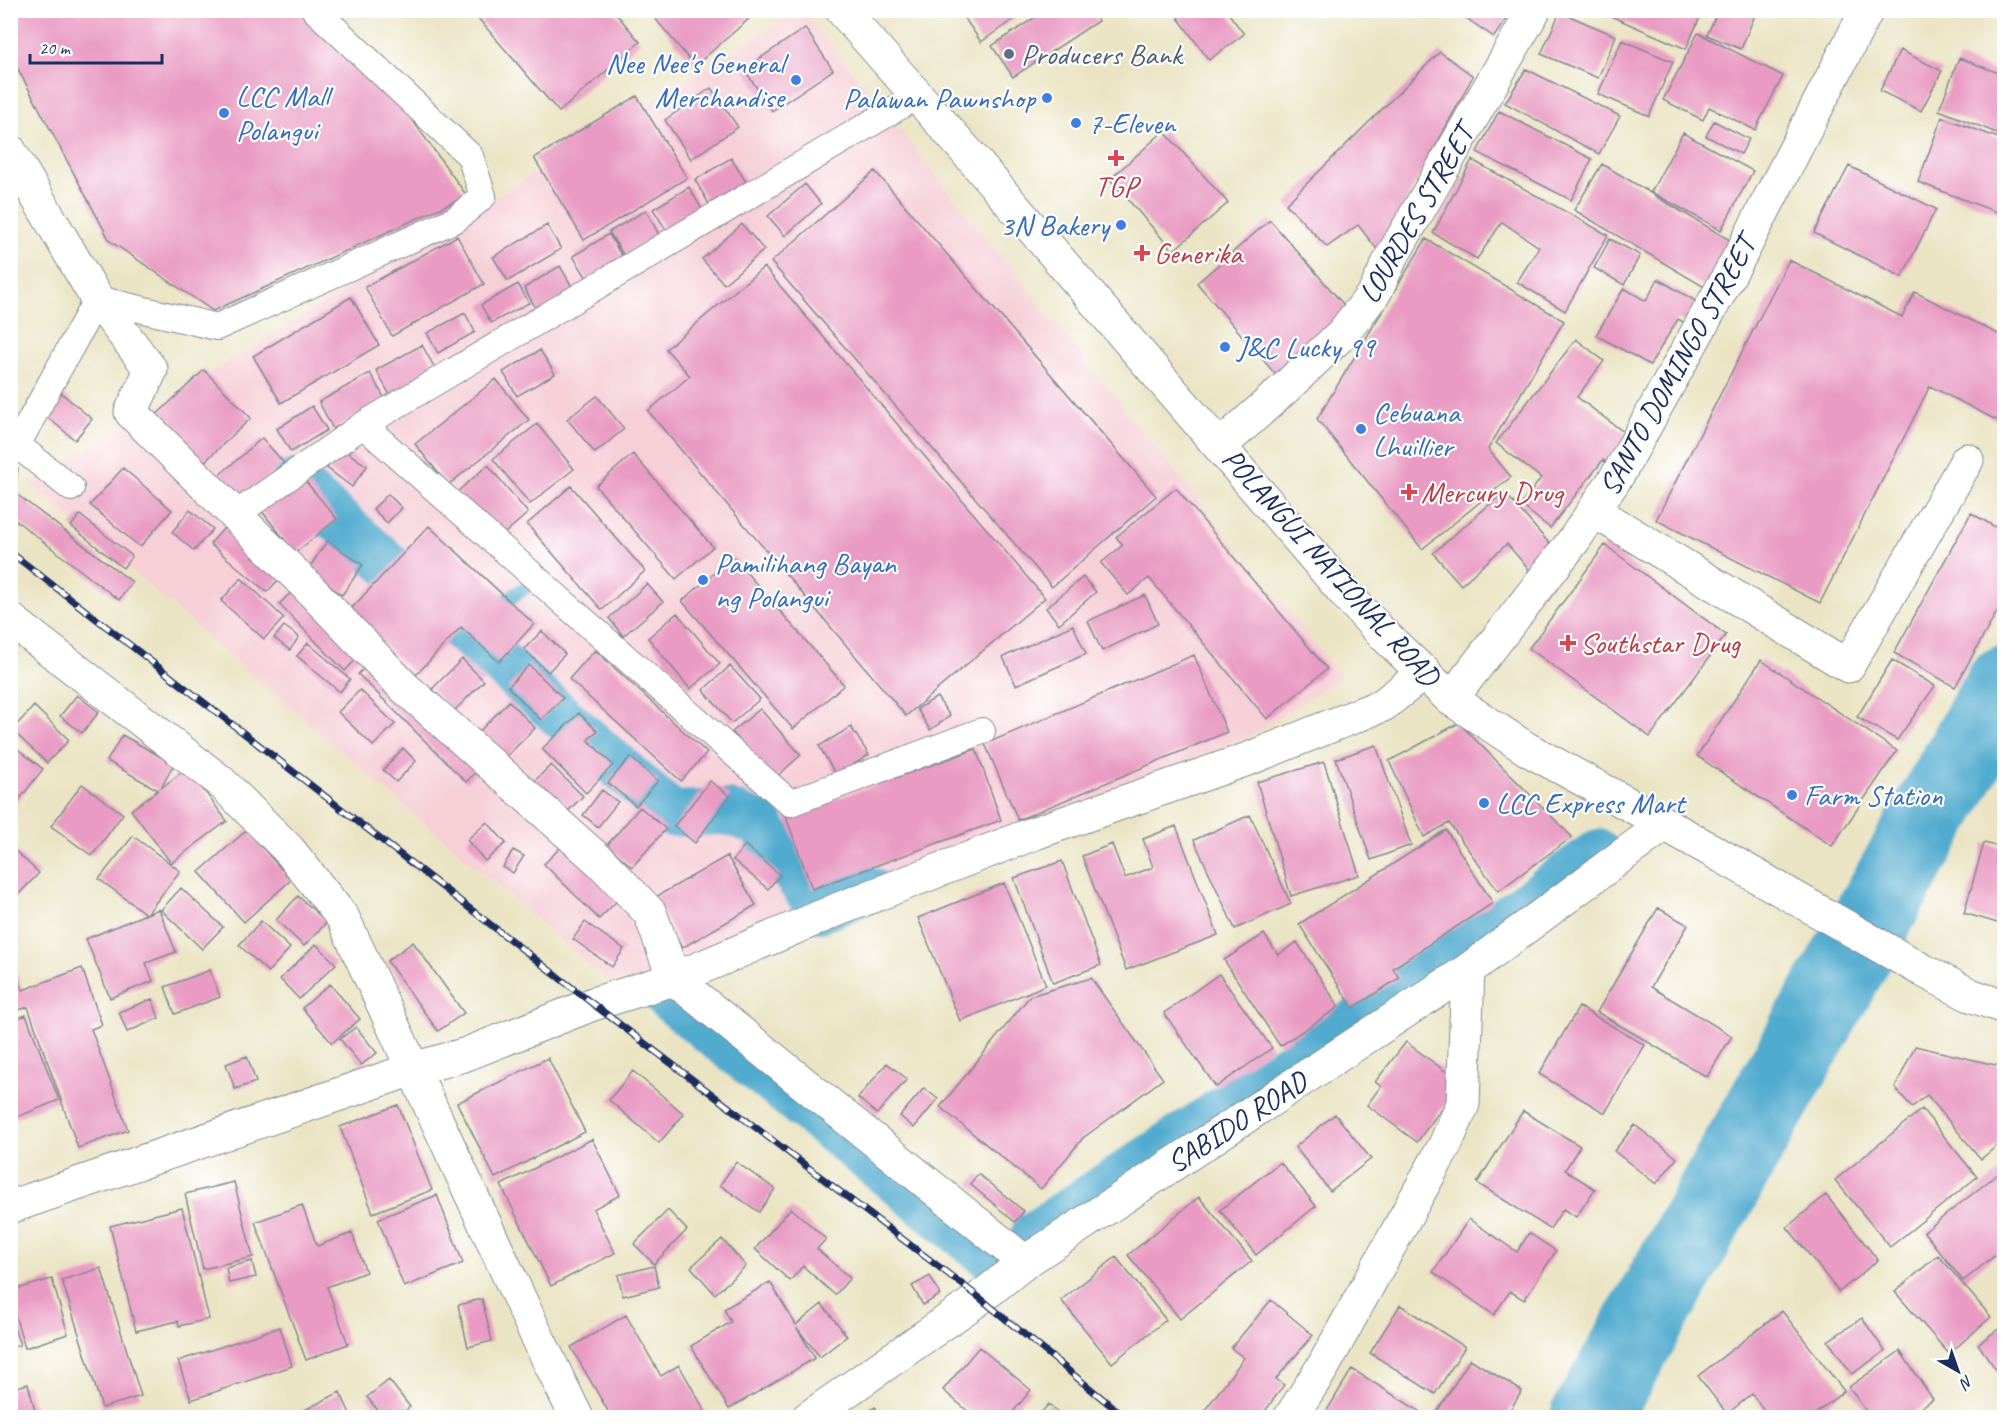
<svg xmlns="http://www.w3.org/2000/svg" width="2015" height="1428" viewBox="0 0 2015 1428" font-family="Caveat,sans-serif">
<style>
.built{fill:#f6cfd7}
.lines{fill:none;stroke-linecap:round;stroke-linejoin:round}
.stream{stroke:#51abcf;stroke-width:14}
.canal{stroke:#51abcf;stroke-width:46}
.river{stroke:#51abcf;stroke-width:80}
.building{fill:#e99bc3}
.lane-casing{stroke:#838a91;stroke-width:28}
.street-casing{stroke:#838a91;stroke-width:35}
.secondary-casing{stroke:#838a91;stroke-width:35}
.lane{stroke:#fff;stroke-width:26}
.street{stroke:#fff;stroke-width:33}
.secondary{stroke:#fff;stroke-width:33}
.rail-casing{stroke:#1b2f5e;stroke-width:7}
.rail{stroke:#fff;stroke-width:4.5;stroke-dasharray:14;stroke-linecap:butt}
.service-dot{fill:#5c6f8a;stroke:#fff;stroke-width:2}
.shop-dot{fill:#3f7fe0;stroke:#fff;stroke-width:2}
.health-dot{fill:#e0444e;stroke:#fff;stroke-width:2}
.labels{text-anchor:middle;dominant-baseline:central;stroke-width:4.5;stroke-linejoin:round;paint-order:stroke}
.service-label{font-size:30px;fill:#4e5e75;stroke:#fff;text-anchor:start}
.shop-label{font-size:30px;fill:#366cbe;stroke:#fff;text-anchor:start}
.health-label{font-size:30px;fill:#be3a42;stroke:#fff;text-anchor:start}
.street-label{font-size:30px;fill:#1b2f5e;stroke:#fff}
</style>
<rect width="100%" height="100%" fill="#fff"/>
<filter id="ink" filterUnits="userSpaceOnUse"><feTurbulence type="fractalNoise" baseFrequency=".0167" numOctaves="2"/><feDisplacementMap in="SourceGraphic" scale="12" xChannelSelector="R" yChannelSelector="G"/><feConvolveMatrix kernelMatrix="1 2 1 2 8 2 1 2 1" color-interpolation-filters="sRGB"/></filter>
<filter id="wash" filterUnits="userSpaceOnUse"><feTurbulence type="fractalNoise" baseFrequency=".008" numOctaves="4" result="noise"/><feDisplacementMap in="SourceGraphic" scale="24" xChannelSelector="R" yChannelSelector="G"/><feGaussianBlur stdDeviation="1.35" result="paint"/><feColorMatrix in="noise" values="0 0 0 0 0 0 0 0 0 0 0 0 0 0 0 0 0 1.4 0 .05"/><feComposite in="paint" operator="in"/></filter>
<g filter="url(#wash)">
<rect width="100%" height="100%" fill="#ebe4c4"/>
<path class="built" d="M797,11h6l538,666 -89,58 -590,239 -53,8 -578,-498z"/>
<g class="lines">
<path class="stream" d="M494,608l44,-28"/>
<path class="canal" d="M295,482l377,332 56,-2 32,12 60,86 50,-20
M668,998l321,258
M1034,1234l419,-277 145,-105"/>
<path class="river" d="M1590,1418l414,-732"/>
</g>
<g id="blocks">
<path class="building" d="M10,10h319l20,22 118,164 -254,115 -103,-70 -100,-187z
M471,10h142l27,32 -81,70z
M648,10h111l-64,56z
M959,10h68l-46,32z
M1046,10h45l7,11 -85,56 -21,-31z
M1188,10h38l18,24 -35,26 -31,-42z
M1454,10h58l-18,27z
M1597,10h106l-17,39z
M1718,10h39l-16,39 -34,-14z
M1560,12l56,24 -18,42 -57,-24z
M805,28l28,42 -61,41 -28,-42z
M1698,33l85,43 -28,54 -46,-23 -6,13 -40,-20z
M1622,40l51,22 -24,54 -51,-22z
M1900,50l42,21 -21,40 -41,-20z
M1440,52l33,24 -94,176 -21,-27 -31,22 -41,-43z
M1959,58l45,17v61l-65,-26z
M1526,69l94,47 -21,38 -94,-51z
M711,88l27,39 -47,32 -26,-39z
M637,96l50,82 -103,62 -50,-82z
M1499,111l93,48 -21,41 -94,-48z
M1942,117l62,23v75l-86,-33z
M1714,121l35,18 -8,15 -35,-18z
M1164,131l64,72 -55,48 -63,-72z
M1683,133l70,38 -32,59 -70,-38z
M731,158l15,24 -37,22 -14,-24z
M1472,160l136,75 -43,76 -48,-29 22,-35 -37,-25 -25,37 -44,-26z
M1602,164l131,78 -27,46 -132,-78z
M1849,166l87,43 -34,68 -88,-44z
M875,171l281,325 -104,91 -281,-325z
M805,184l16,20 -36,32 -17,-20z
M689,187l14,24 -35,22 -15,-24z
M646,210l13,25 -35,21 -15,-24z
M1270,220l80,92 -74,63 -79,-92z
M742,224l22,26 -40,34 -22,-25z
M547,225l14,24 -53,32 -15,-24z
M609,234l14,24 -35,22 -15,-24z
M457,236l27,48 -92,52 -27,-49z
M1426,239l138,82 -76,128 23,28 -89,72 -105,-130z
M1610,239l30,16 -16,30 -30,-17z
M1789,260l113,57 13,-25 89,45v76l-4,9 -70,-36 -110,217 -164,-83z
M560,266l14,24 -36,22 -14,-24z
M764,267l281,331 -139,118 -258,-305 42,-35 -24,-27z
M1658,279l41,24 -12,21 -9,-5 -28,46 -54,-30 28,-47 22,13z
M518,284l11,19 -38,20 -10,-18z
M351,297l28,48 -98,58 -28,-47z
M465,313l10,19 -37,21 -11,-20z
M1576,339l28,22 -27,36 52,39 -21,27 -5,-3 -53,68 -29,-23 20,-27 -45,-35z
M422,345l14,25 -46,25 -14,-25z
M540,350l15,24 -38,22 -14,-24z
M204,370l47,48 -53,50 -47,-48z
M370,373l15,26 -52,30 -14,-27z
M496,379l33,41 -81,65 -33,-41z
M59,391l33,28 -17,21 -34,-28z
M597,396l27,33 -29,24 -28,-34z
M312,406l15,24 -36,22 -14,-23z
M537,424l37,45 -44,35 -37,-45z
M262,438l22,25 -46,39 -21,-25z
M341,448l26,18 -15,21 -25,-19z
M633,454l80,93 -37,32 -80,-93z
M10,462l8,6 -3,25 117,89 -13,18 -109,-84z
M488,465l40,48 -31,27 -40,-48z
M123,468l49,42 -32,37 -50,-42z
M302,477l35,42 -42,34 -34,-43z
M571,486l74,85 -43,39 -75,-86z
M1176,488l151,181 -60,50 -118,-141 -21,17 -27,-32 22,-18 -7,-8z
M1504,492l52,59 -24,22 -25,-29 -46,41 -28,-32z
M388,494l14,14 -15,15 -14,-14z
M190,510l23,19 -19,22 -22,-19z
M1971,513l33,19v67l-49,88 -61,-34z
M80,515l52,41 -9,12 -52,-42z
M231,520l49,58 -13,14 -57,-48z
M429,526l105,98 -35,38 -38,-35 -45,48 -67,-64z
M327,541l36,24 -21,30 -35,-24z
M1605,545l121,90 -76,102 -121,-89z
M733,557l111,128 -51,44 -111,-128z
M1083,577l13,15 -37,32 -13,-16z
M241,578l43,40 -20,21 -43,-38z
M647,584l16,18 -40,34 -14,-18z
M294,590l65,66 -14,15 -66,-67z
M1145,595l13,29 -56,27 -14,-30z
M677,613l43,51 -30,25 -42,-51z
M1073,625l13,29 -70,31 -13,-28z
M284,626l15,11 -9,13 -16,-12z
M542,631l23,23 -17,18 -24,-23z
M308,643l42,36 -10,13 -43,-36z
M595,650l112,103 -26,28 -112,-102z
M1194,655l33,77 -209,88 -33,-76z
M462,659l22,22 -30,30 -22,-22z
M1761,660l136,91 -65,95 -135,-90z
M1892,660l43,26 -38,54 -40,-23z
M368,665l108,107 -10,10 -108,-108z
M529,665l34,33 -22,22 -33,-33z
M730,666l30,33 -28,24 -29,-33z
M360,690l35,34 -22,22 -35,-34z
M77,695l22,17 -17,21 -22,-17z
M937,697l13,19 -20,14 -13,-21z
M509,701l26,27 -36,36 -26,-26z
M34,706l35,34 -22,23 -35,-33z
M760,709l41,46 -27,24 -42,-47z
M579,713l18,18 -9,9 25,25 -27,28 -44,-44z
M1459,723l113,114 -74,54 -49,-68 -25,14 -35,-76z
M851,727l18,28 -33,20 -17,-29z
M122,735l52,29 -13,24 26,-20 40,53 -56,42 -40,-53 27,-20 -51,-29z
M10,743l33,26 -28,36 -5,-3z
M1376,745l35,100 -40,15 -35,-101z
M403,748l13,13 -20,21 -13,-12z
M976,749l25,71 -189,69 -26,-72z
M630,757l28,24 -22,25 -28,-23z
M1324,762l35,113 -68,21 -34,-114z
M551,765l32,31 -25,25 -32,-32z
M710,781l20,15 -35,47 -21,-17z
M82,784l41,30 -31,42 -41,-30z
M602,790l16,12 -20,25 -15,-12z
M640,807l26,22 -34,38 -25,-22z
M1250,815l41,89 -56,25 -41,-89z
M487,822l19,21 -21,18 -18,-21z
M1176,826l42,109 -92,35 -44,-114 30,-12 13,34 28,-11 -10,-28z
M247,830l44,50 -47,42 -45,-50z
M1446,830l47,73 -100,65 6,10 -46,30 -54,-84z
M133,836l47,35 -33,43 12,-5 17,43 -30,11 7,18 -43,17 -24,-59 60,-25 -47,-35z
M570,838l54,56 -25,25 -55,-55z
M1984,843l20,5v77l-40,-12z
M745,845l35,30 -12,14 -35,-29z
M10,846l29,27 -23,24 -6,-5z
M513,850l11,6 -11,17 -10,-6z
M727,856l29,49 -74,43 -28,-50z
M1062,861l39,104 -48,18 -39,-105z
M1004,883l42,102 -86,36 -42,-103z
M181,888l42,39 -21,22 -41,-39z
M298,896l29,26 -23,24 -28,-26z
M1658,908l30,17 -37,62 81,49 -25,41 -110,-65z
M261,921l29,27 -22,24 -29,-27z
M585,922l39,27 -12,18 -39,-28z
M1264,934l14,21 19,-13 42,65 -59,39 -56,-86z
M413,942l51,71 -26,18 -51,-70z
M316,944l20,20 -37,35 -19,-20z
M10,958l13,32 59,-22 20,57 -11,4 37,101 -50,18 -50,-141 -18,6z
M210,970l10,27 -45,17 -10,-27z
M1219,974l53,74 -56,39 -52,-74z
M1091,978l72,101 -80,59 -42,51 -101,-82 90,-111z
M330,984l30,35 -28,24 -30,-35z
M152,999l7,19 -32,14 -8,-20z
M1579,1007l66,38 -40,68 -66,-39z
M26,1015l33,85 -49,20v-99z
M356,1027l21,26 -16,12 -21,-26z
M1406,1042l55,41 -44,59 -50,-37 14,-19 -6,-4z
M1915,1046l89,21v73l-23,19 -54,-64 -15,12 -17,-19z
M247,1056l9,26 -21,7 -9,-25z
M548,1058l37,74 -90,46 -38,-75z
M887,1063l20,16 -30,35 -19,-16z
M633,1071l51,43 -25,29 -50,-43z
M924,1088l14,11 -24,29 -14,-12z
M398,1105l34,85 -59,23 -33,-86z
M1922,1109l55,68 -87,70 -55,-67z
M1523,1111l57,35 -15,24 30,19 -19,28 -13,-8 -13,20 -73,-46z
M1335,1114l36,45 -41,32 -35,-44z
M1635,1125l42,33 -21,26 -42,-33z
M592,1139l28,56 -27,14 22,44 -64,33 -50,-101z
M736,1162l39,27 -16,23 -39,-27z
M1280,1162l36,44 -60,49 -36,-45z
M2004,1169v82l-1,-2 -40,32 -39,-49z
M978,1174l46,37 -9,11 -45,-38z
M234,1182l19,75 -50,12 -18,-75z
M437,1195l26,68 -59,24 -26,-68z
M1826,1195l52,65 -39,32 -52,-65z
M1199,1197l53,64 -72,58 -52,-64z
M302,1205l15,41 35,-13 14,39 -39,15 21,57 -42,16 -51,-138z
M182,1208l27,111 -30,7 -1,-5 -42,10 -26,-105z
M791,1208l35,31 -9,10 33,29 -15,17 -32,-29 -13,15 -35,-32z
M668,1210l19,20 -33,34 -20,-20z
M1469,1219l48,33 12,-19 27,18 -32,49 -14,-9 -16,24 -61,-43z
M722,1239l24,27 -31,28 -24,-27z
M1938,1255l53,62 -42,37 -54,-62z
M1116,1257l50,63 -54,43 -51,-63z
M252,1261l4,16 -27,6 -3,-15z
M654,1266l5,21 -36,9 -5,-21z
M101,1268l40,128 -39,12 -40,-128z
M930,1276l10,19 -17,10 -11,-19z
M52,1279l16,55 -43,14 -15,-49v-8z
M770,1282l26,43 26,-21 25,32 -27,21 -23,-29 18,30 -86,51 -38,-63 40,-24 -7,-13z
M482,1299l10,42 -24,6 -10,-42z
M1271,1300l42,35 -37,44 8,6 -24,33h-61l45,-60 -13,-10z
M1400,1305l65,42 -30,47 -65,-41z
M1782,1311l62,80 -34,27h-40l-18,-24 -25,20 -29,-38z
M626,1315l35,61 18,-11 30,53h-97l-41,-71z
M10,1317l10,28 -10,2z
M1862,1318l23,33 -33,23 -24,-33z
M2004,1325v56l-26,-37z
M280,1327l12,39 -101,34 -13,-39z
M979,1347l52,43 -23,28h-32l-33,-28z
M1900,1351l33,48 -27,19h-35l-22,-31z
M1470,1359l52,32 -17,27h-72z
M1352,1369l67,42 -5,7 -91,-1z
M389,1380l21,27 -13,11h-13l-17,-21z
M28,1384l9,34h-27v-29z
M340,1392l12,26h-63z
M1049,1404l14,14h-27z
M875,1407l7,11h-23z"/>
</g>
</g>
<g filter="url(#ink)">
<use href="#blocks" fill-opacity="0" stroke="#838a91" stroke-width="1.5"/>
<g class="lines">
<defs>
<path id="lane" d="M363,425l427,378 192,-72
M71,488l-54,-43 80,-146 120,28 239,-108 27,-23 -13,-40 -155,-146
M235,515l128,-90 554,-329"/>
<path id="street" d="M10,151l87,148 54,71 -20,42 173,171 100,104 198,176 48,50 24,66 351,283
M1220,446l63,-56 60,-57 32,-41 16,-34 143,-248
M1594,511l254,155 119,-206
M10,619l210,162 69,69 54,68 192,414 42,86
M1451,699l123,-159 45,-67 123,-221 125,-242
M10,1207l403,-138 51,-14 129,-51 81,-25 165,-70 193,-75 216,-75 135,-54 42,-33"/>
<path id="secondary" d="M842,10l124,141 379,442 34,37 72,69 76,50 138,75 259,147 46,24 34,12
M808,1418l172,-120 45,-36 443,-292 197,-146
M1290,1418l34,-53 121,-220 18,-41 5,-134"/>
</defs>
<use href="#lane" class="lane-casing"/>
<use href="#street" class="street-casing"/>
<use href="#secondary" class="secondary-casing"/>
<use href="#lane" class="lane"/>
<use href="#street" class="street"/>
<use href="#secondary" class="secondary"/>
<defs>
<path id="rail" d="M10,552l583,452 387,294 146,120"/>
</defs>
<use href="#rail" class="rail-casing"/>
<use href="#rail" class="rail"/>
</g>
</g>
<circle class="service-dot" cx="1009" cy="54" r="6"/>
<g class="shop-dot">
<circle cx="796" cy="80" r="6"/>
<circle cx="1047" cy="98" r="6"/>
<circle cx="224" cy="113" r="6"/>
<circle cx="1076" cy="123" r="6"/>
<circle cx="1121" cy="225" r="6"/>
<circle cx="1225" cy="347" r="6"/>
<circle cx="1361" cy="429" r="6"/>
<circle cx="703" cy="580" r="6"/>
<circle cx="1792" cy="795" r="6"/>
<circle cx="1484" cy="803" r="6"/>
</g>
<g class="health-dot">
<path d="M1113 149h6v6h6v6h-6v6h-6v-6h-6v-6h6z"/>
<path d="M1139 244h6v6h6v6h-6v6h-6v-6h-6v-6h6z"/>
<path d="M1406 483h6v6h6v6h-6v6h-6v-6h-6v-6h6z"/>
<path d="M1565 634h6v6h6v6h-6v6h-6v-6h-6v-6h6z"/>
</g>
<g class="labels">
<g class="service-label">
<text x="1021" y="54">Producers Bank</text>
</g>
<g class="shop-label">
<text x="784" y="63" text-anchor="end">Nee Nee's General<tspan x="784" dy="34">Merchandise</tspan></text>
<text x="236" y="96">LCC Mall<tspan x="236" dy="34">Polangui</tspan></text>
<text x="1035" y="98" text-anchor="end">Palawan Pawnshop</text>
<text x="1088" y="123">7-Eleven</text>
<text x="1109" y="225" text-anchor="end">3N Bakery</text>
<text x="1237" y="347">J&amp;C Lucky 99</text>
<text x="1373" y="412">Cebuana<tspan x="1373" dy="34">Lhuillier</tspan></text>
<text x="715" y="563">Pamilihang Bayan<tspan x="715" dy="34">ng Polangui</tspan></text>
<text x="1804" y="795">Farm Station</text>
<text x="1496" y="803">LCC Express Mart</text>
</g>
<g class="health-label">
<text x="1116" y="186" text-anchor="middle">TGP</text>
<text x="1154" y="253">Generika</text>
<text x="1421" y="492">Mercury Drug</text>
<text x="1580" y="643">Southstar Drug</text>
</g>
<g class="street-label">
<text transform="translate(1416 214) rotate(-60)">LOURDES STREET</text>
<text transform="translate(1677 366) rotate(-61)">SANTO DOMINGO STREET</text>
<text transform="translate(1331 567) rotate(48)">POLANGUI NATIONAL ROAD</text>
<text transform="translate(1237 1122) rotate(-33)">SABIDO ROAD</text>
</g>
</g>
<rect width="2015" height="1428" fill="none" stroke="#fff" stroke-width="36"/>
<g transform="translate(1958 1371) rotate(140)" stroke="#ffffff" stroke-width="4.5" paint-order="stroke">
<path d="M0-4.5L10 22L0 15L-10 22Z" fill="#1b2f5e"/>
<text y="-9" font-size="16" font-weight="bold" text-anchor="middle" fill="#1b2f5e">N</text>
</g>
<path d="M30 54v9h132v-9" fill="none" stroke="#1b2f5e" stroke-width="3"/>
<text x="39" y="54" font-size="18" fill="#1b2f5e" stroke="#ffffff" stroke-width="4.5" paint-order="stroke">20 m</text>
</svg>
